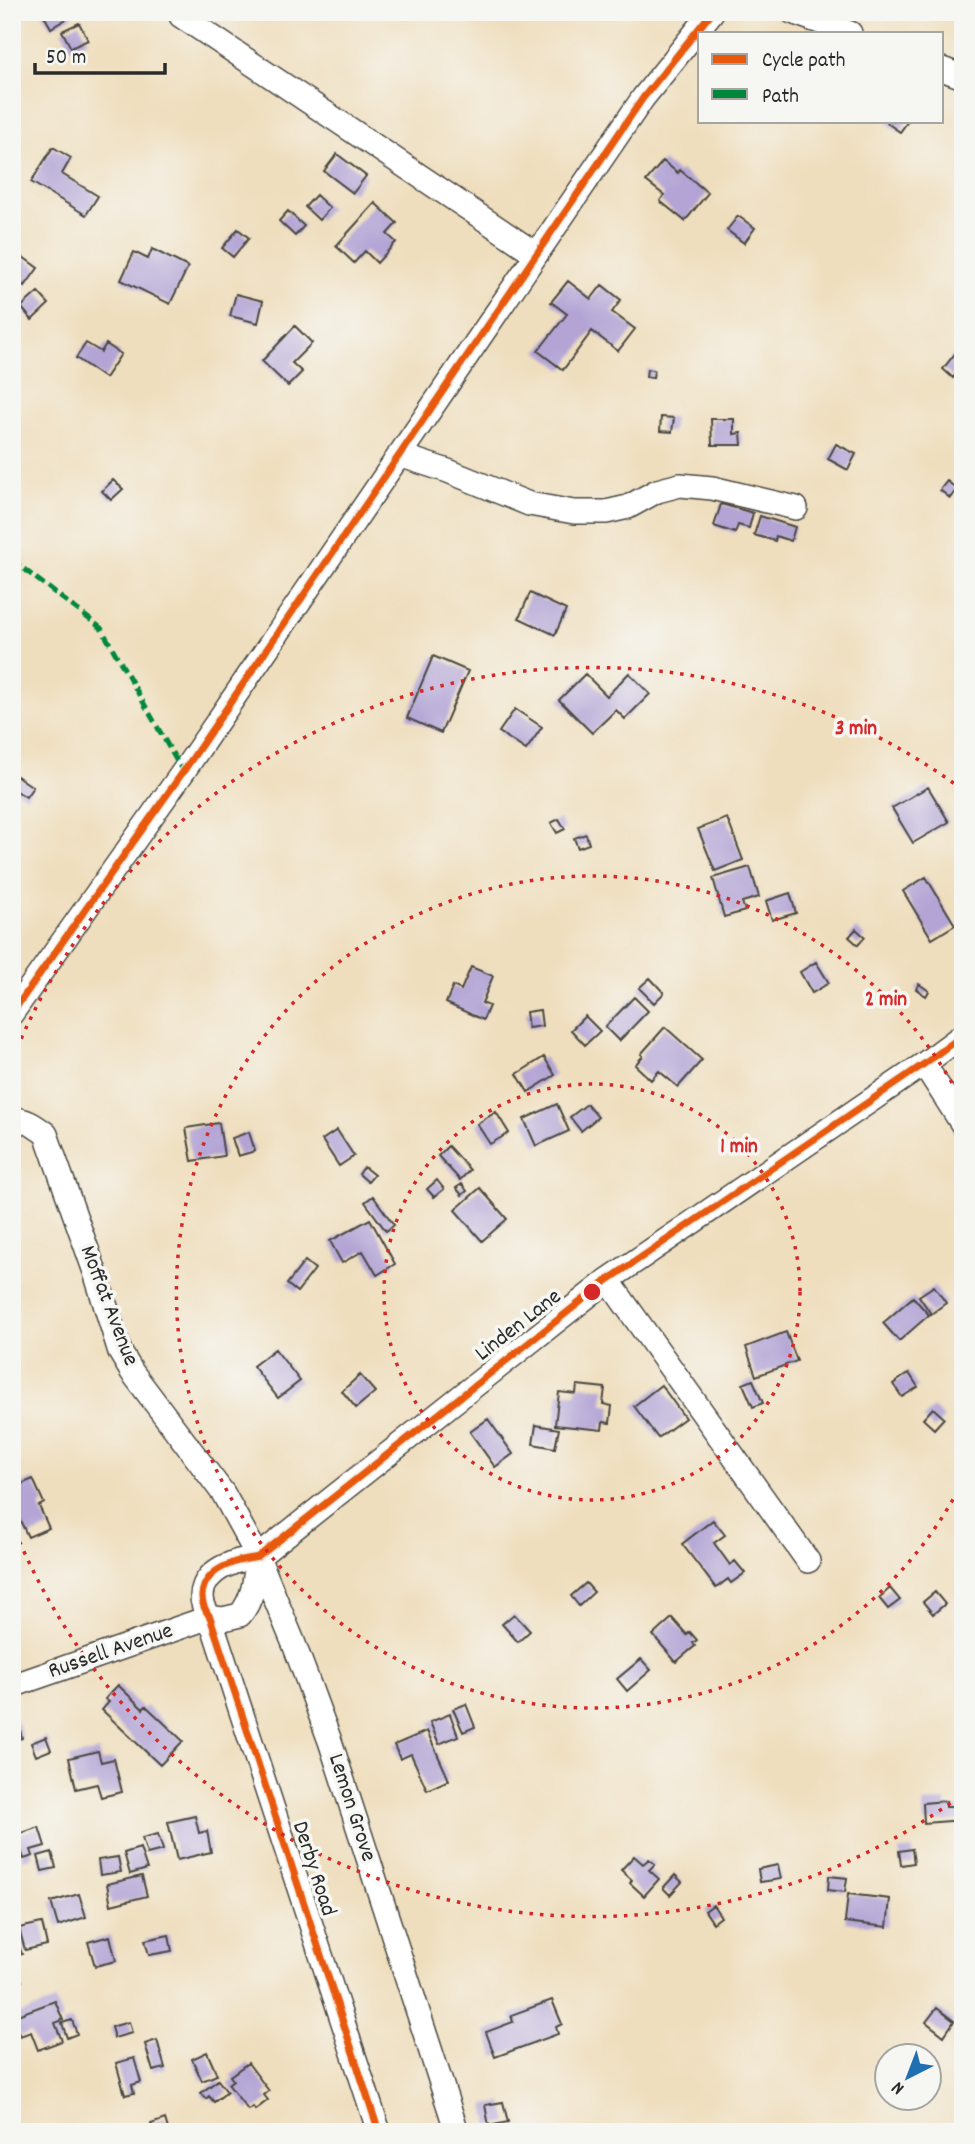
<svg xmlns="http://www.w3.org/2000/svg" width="975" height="2144" viewBox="0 0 975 2144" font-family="Dekko,sans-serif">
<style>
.building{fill:#b3a4d5}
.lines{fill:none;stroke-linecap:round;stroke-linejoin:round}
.minor-casing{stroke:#484641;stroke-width:26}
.minor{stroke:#fff;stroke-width:23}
.quiet{stroke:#00873e;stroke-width:5;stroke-dasharray:10 5;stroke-linecap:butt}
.cycleway-casing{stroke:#f6f6f2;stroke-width:11}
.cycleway{stroke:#e8590c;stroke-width:7}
.ring{fill:none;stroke:#d62828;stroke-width:3.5;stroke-dasharray:3.5 7}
.labels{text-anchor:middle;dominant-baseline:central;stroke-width:7;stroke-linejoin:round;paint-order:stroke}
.street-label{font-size:23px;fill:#2b2b2b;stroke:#f6f6f2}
.centre{fill:#d62828;stroke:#f6f6f2;stroke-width:3.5}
.ring-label{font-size:21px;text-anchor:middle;font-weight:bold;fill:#d62828;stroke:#f6f6f2;stroke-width:7;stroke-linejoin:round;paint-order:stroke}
</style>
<rect width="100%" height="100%" fill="#f6f6f2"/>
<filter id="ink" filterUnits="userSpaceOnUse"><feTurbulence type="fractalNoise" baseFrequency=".0143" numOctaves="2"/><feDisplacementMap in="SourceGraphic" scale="14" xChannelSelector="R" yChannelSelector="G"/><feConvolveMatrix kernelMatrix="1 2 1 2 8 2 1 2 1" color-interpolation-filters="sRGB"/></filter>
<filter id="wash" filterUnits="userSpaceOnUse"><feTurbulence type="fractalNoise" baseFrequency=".00686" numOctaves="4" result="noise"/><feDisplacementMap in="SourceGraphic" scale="28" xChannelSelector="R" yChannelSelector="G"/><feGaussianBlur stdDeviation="1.57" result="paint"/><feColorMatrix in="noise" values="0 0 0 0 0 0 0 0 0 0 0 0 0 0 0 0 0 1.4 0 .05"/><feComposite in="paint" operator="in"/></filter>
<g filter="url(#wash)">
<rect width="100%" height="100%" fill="#efdebd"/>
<g id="blocks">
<path class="building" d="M42,12h29l2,3 -22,13z
M79,23l9,17 -17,8 -9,-17z
M888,121h20l-8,11 -13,-9z
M53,147l18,11 -9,16 36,22 -12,19 -55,-33z
M337,154l29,22 -13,17 -29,-22z
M663,161l15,12 2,-3 28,23 -23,28 -25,-20 4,-6 -18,-14z
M316,195l14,13 -11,12 -14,-13z
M375,203l22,20 -10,11 9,8 -19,21 -12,-12 -11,12 -18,-17z
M288,211l16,15 -9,10 -16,-15z
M738,216l17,12 -11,15 -17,-13z
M238,229l11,9 -16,19 -11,-9z
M12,249l26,19 -13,18 -13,-10z
M152,249l36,18 -18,37 -49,-24 13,-28 14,7z
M568,281l23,18 11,-14 19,15 -9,12 23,17 -17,22 -26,-20 -29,39 -25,-19 29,-37 -16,-12z
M38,292l11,12 -17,16 -11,-13z
M236,294l27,7 -5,22 -28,-7z
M295,326l17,17 -20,20 10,9 -14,14 -26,-25z
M86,343l15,9 5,-8 15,10 -16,24 -29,-20z
M957,351l6,5v10l-10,12 -10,-9z
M647,369l7,1 -1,8 -7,-1z
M661,417l13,1 -2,14 -12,-1z
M711,419h23v15l7,-1 1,12h-30z
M836,444l20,10 -8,16 -20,-11z
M113,480l10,9 -12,11 -9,-9z
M947,481l10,8 -7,9 -10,-8z
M721,504l32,9 -4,15 -11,-3 -3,8 -21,-7z
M760,516l35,11 -4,14 -15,-5 -1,5 -21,-6z
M530,593l36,17 -11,25 -36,-17z
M433,656l35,15 -27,62 -34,-15z
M629,673l21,21 -25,25 -9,-9 -24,23 -33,-33 26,-26 22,22z
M515,709l27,18 -16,23 -27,-18z
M17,776l16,11 -7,10 -14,-9v-5z
M928,787l21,35 -36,21 -21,-35z
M727,818l16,42 -28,11 -17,-42z
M559,819l6,10 -8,4 -6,-10z
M586,834l3,10 -11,4 -4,-10z
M750,867l9,30 -17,5 3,9 -21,6 -11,-39z
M926,877l29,48 -23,14 -29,-48z
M790,893l6,20 -24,7 -6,-19z
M856,929l9,8 -7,8 -9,-8z
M816,962l13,21 -17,10 -12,-21z
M471,967l22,9 -11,27 7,3 -6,14 -37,-17 7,-17 8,4z
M650,978l14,15 -10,10 -15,-15z
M919,984l10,7 -3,5 -10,-7z
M634,997l14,14 -29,30 -14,-14z
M540,1010l2,16 -14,2 -2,-16z
M585,1016l15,15 -15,14 -14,-15z
M665,1027l37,33 -24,27 -19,-16 -8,9 -16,-15 8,-9 -2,-2z
M544,1057l11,18 -27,17 -11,-18z
M557,1104l12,27 -33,15 -12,-27z
M587,1104l11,13 -17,14 -11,-14z
M496,1112l13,21 -19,11 -13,-20z
M219,1123l5,33 -32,5 -6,-33z
M337,1130l17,26 -15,10 -17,-26z
M249,1132l6,19 -17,5 -6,-18z
M448,1146l22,24 -10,10 -22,-24z
M364,1167l10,8 -6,7 -9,-8z
M437,1180l7,9 -10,8 -7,-8z
M462,1184l5,7 -5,4 -6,-7z
M480,1188l27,31 -25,22 -27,-31z
M373,1196l21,29 -8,6 -21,-29z
M370,1219l25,45 -18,11 -14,-24 -21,12 -12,-22z
M305,1261l10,8 -18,23 -10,-8z
M934,1286l12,17 -15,11 -12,-18z
M913,1297l16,18 -30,26 -16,-18z
M786,1332l11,29 -41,15 -10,-29z
M275,1349l25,32 -22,17 -25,-32z
M909,1373l9,14 -16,10 -9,-13z
M360,1375l15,17 -19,16 -14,-17z
M753,1380l10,23 -10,4 -10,-23z
M577,1385l28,3 -2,16 9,2 -2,17 -7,-1 -1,8 -47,-5 4,-33 17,2z
M661,1385l24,33 -27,20 -24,-32z
M933,1408l11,10 -10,11 -11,-10z
M488,1419l25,35 -18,13 -25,-35z
M536,1425l23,4 -4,19 -22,-4z
M33,1479l11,24 -5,3 10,22 -21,9 -11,-23 -5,2v-28z
M713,1520l12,15 -11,8 16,22 5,-4 10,12 -14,10 -3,-4 -12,9 -34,-44z
M586,1583l8,9 -15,14 -8,-10z
M890,1588l10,12 -12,9 -9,-11z
M935,1592l10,12 -12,10 -10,-12z
M514,1614l16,17 -12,11 -16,-18z
M672,1618l15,17 3,-3 7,8 -4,3 2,3 -19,16 -23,-27z
M641,1659l10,11 -24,21 -10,-12z
M118,1685l25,24 3,-3 37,35 -23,24 -58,-55 7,-8 -4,-3z
M466,1704l9,23 -12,5 -10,-23z
M450,1714l8,22 -19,8 -9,-22z
M18,1722l4,16 -10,3v-18z
M427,1731l22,49 -22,10 -16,-36 -11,5 -6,-14z
M46,1737l5,13 -15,6 -5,-13z
M98,1751l3,11 13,-3 8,33 -21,5 -4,-13 -21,5 -7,-31z
M946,1801v6h17v13l-39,3 -1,-20z
M195,1816l4,17 8,-2 4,21 -34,8 -9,-38z
M39,1827l6,19 -14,4 2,6 -9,3 -8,-24z
M158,1834l5,16 -16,4 -5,-16z
M140,1848l7,21 -17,5 -6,-21z
M912,1849l2,14 -13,2 -2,-14z
M52,1852l4,16 -14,3 -4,-15z
M634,1856l9,8 6,-5 6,5 -6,6 10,9 -15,17 -14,-13 2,-3 -11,-10z
M118,1857l3,15 -21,3 -2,-15z
M778,1865l3,14 -21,3 -2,-13z
M675,1875l7,7 -12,13 -7,-7z
M142,1876l5,20 -36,9 -4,-21z
M829,1876l18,2 -2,14 -17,-2z
M79,1894l7,23 -28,9 -7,-24z
M848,1894l42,5 -3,28 -42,-5z
M713,1905l8,12 -8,6 -8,-12z
M42,1923l5,22 -22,5 -6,-22z
M15,1935l7,19 -10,3v-20z
M169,1935l3,16 -23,4 -4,-15z
M110,1936l6,25 -21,5 -7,-24z
M15,1963l7,18 -10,3v-20z
M552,2000l10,24 -6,3 2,7 -63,23 -9,-25 27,-10 -2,-7z
M55,2001l8,19 -8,3 7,18 -24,9 -7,-18 -11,4 -8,-19z
M937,2008l17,13 -10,15 -18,-14z
M72,2020l5,14 -10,4 -5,-15z
M129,2022l3,11 -18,5 -3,-11z
M157,2040l8,28 -12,3 -8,-27z
M207,2052l10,23 -15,6 -10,-22z
M134,2058l7,24 -9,3 2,8 -9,2 -9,-32z
M248,2063l21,28 -5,4 4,5 -13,10 -2,-3 -5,3 -20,-26 5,-4 -3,-4z
M218,2080l9,12 -13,10 -5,-6 -3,3 -5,-6z
M503,2102l5,20 -19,4 -4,-21z
M165,2119l4,13h-15l-3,-8z
M72,2125l2,7h-21v-1z"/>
</g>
</g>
<g filter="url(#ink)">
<use href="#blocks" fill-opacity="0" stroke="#484641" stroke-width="2"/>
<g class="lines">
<defs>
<path id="minor" d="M792,12l58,21
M181,16l355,238
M942,69l21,8
M399,455l49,16 81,33 45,8h32l22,-5 29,-16 23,-6 32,3 84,20
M12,1013l171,-241 460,-674 69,-86
M924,1064l39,61
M12,1119c14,0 23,7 34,15l49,138 25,80 12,20 91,121 35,64 36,87 36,97 127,391
M608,1280l200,281
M12,1686l198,-69 13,2 17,-4c14,-17 15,-36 17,-57
M379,2132l-169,-515c-17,-22 -5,-44 20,-53 8,-4 19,-5 28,-7l350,-277 316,-216 39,-29"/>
</defs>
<use href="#minor" class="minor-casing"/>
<use href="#minor" class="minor"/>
<path class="quiet" d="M12,560l89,68 82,144"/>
<defs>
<path id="cycleway" d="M12,1013l171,-241 460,-674 69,-86
M379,2132l-169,-515c-17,-22 -5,-44 20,-53 8,-4 19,-5 28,-7l350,-277 316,-216 39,-29"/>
</defs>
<use href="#cycleway" class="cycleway-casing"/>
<use href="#cycleway" class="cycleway"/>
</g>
</g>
<g class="ring">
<circle cx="592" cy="1292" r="208"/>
<path d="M963 1481A416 416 0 1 1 963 1103"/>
<path d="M959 1797A624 624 0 0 1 13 1526M13 1058A624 624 0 0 1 959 787"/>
</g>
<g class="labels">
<g class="street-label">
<text transform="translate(108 1306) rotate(69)">Moffat Avenue</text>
<text transform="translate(519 1326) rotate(-38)">Linden Lane</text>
<text transform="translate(111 1652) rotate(-19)">Russell Avenue</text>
<text transform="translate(351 1808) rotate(72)">Lemon Grove</text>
<text transform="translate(313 1869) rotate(72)">Derby Road</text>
</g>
</g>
<circle cx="592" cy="1292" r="10" class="centre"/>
<g class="ring-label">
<text x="856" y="734">3 min</text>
<text x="886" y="1005">2 min</text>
<text x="739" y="1152">1 min</text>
</g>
<rect width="975" height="2144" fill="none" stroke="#f6f6f2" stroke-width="42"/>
<rect x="698" y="32" width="245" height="91" fill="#f6f6f2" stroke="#a5a5a2" stroke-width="2"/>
<rect x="712" y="54" width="35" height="10" fill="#e8590c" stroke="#a5a5a2" stroke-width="2"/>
<text x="762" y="66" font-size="21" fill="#2b2b2b">Cycle path</text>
<rect x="712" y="89" width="35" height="10" fill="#00873e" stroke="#a5a5a2" stroke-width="2"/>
<text x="762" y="102" font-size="21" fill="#2b2b2b">Path</text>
<g transform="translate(908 2077) rotate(222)"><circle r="33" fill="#f6f6f2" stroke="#a5a5a2" stroke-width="2"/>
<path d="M0-5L12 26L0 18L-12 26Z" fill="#1f6fb2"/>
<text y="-10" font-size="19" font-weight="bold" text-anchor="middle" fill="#2b2b2b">N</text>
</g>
<path d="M35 63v10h130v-10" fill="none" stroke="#2b2b2b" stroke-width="3.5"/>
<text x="46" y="63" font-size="21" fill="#2b2b2b" stroke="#f6f6f2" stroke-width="5" paint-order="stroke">50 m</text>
</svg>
